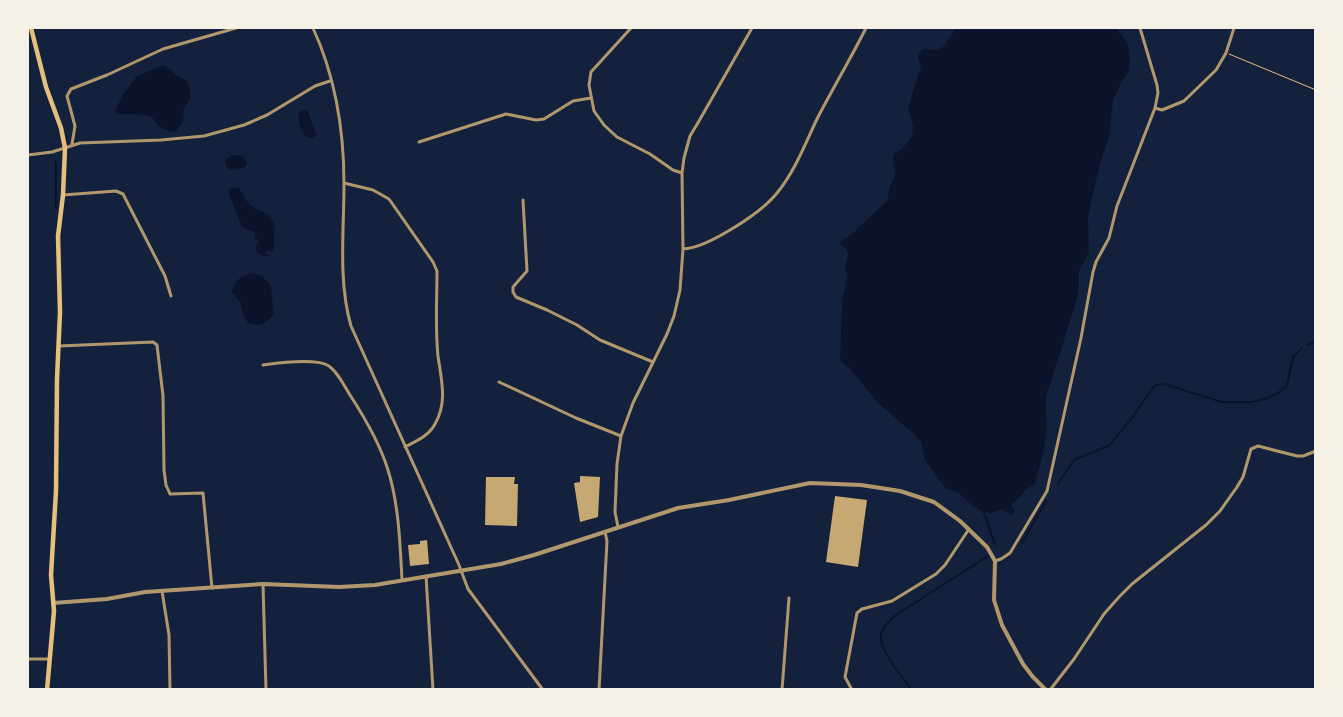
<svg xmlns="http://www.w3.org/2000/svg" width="1343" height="717" viewBox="0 0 1343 717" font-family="'IBM Plex Sans',sans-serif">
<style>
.water{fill:#0b132b}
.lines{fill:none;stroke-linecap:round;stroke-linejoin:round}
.stream{stroke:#0b132b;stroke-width:2}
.building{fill:#c6a872}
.path{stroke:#e5c07b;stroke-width:1}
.minor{stroke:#b1986c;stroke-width:3}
.tertiary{stroke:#b1986c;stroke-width:4}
.secondary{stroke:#e5c07b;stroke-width:4.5}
</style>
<rect width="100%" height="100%" fill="#14213d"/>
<path class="water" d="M956,28h160l12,16 2,17 -1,10 -8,12 -8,18 -4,37 -9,25 -12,54 1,36 -10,18v15l-3,16 -29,92c-3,13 1,26 -1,39 -1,17 -7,34 -11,51 -10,4 -15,15 -24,20l4,8 -4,3 -9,-6 -10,4 -9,-1 -10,-6 -16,-14 -11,-3 -21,-29 -4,-18 -6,-7 -37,-32 -25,-31 -13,-12 2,-58 5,-25 -2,-11 3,-12 -2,-6 -4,-2 -2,-4 14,-10 34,-32 1,-12 6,-12 -2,-17 1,-5 8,-5 10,-12 1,-11 -5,-18 13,-42 -3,-8 1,-5 4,-4 14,1 6,-3z
M163,65c11,4 10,11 23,15l3,6 2,11 -7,12 -1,13 -8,10c-5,-1 -12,-2 -16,-6 -3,-2 -4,-7 -8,-9 -4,-3 -28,-4 -32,-2l-4,-3 7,-16 15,-20z
M305,110l3,2 8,23 -3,3c-13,1 -13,-14 -15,-23l3,-4z
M232,155l11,1 4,6v3c-5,5 -13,6 -20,3l-2,-8z
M231,187l8,1c5,7 7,15 14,19 6,4 17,6 20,14 3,9 0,18 1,27l-1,3h-7v2l4,3h-7l-6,-3 -2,-6 4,-6 -4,-2v-7l-8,-2 -6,-5 -13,-34z
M252,273l10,3 9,10 3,29 -9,8 -6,2 -11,-2 -5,-9 -3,-12 -8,-10c3,-12 8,-16 20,-19z"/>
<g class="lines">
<path class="stream" d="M56,209v-48
M1308,345l8,-4
M1058,484l16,-24 36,-15 24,-30 19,-28 4,-2 7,-1 58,18h30l16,-4 10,-5 9,-8 6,-28 9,-9
M983,510l12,35
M1022,543l24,-42
M912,690c-9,-12 -34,-41 -31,-56 2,-8 9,-13 15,-19l92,-59"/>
</g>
<path class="building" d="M580,476l20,1 -2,40 -18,5 -6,-39 6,-1z
M486,477h29l-1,7h4l-1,42 -32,-1z
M835,496l32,4 -9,67 -32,-5z
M427,540l2,24 -19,2 -2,-21 12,-1v-3z"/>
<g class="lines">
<path class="path" d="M1229,54l87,36"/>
<path class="minor" d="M313,28c22,48 31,103 31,156 0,47 -6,97 7,142l108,239 9,24 75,101
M631,28l-40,44 -2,13 5,26 10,14 13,12 33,17 23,16 9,3
M1155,108l7,2 22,-9 32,-31 10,-17 8,-25
M419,142l87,-28 30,6 8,-1 29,-18 18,-3
M72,144l3,-18 -8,-30 4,-7 36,-14 56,-26 73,-21
M28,155l24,-3 28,-9 81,-3 43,-4 40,-11 23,-10 48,-29 15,-5
M344,183l29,7 16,9 44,63 4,9c0,28 -2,57 1,85 3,23 10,46 -3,68 -6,12 -19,17 -30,23
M63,195l53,-4 7,3 42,82 6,20
M523,200l4,71 -14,16v5l3,5 31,13 30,15 23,15 53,22
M683,249c25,-1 79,-37 94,-56 18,-22 28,-49 40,-74 16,-31 34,-61 49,-91
M59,346l94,-4 4,3 6,51 1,74 2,15 4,9 33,-1 9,95
M263,365c15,-2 50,-7 64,0 10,5 17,21 23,30 15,23 30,49 38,75 11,35 12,74 14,110
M499,382l77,36 45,18
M618,527l-3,-15 2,-48 4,-28 12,-33 34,-69 7,-18 6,-26 3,-41 -1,-76 2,-15 6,-22 9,-15 53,-93
M995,561l6,-2 9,-6 37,-62 34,-153 12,-66 3,-10 13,-24 8,-32 38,-98 3,-15 -1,-8 -17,-57
M426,576l7,114
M263,584l3,106
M162,591l7,44 1,55
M28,659h22
M599,690l8,-149 -2,-9
M782,690l7,-92
M852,690l-7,-13 12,-64 5,-4 30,-8 44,-27 9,-9 24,-36
M1050,690l24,-31 30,-45 15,-17 13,-13 74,-59 14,-14 17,-24 6,-10 8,-28 7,-3 39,10h6l13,-5"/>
<path class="tertiary" d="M53,603l54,-4 38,-7 118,-8 76,3 36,-2 126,-21 33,-9 144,-47 51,-8 81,-17 51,2 39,6 34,11 26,19 27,26 8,14 -1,39 8,25 21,39 10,13 13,13"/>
<path class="secondary" d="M31,28l15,59 15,41 4,20 -2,47 -5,41 2,76 -3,67 -1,112 -5,84 3,36 -7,79"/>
</g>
<rect width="1343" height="717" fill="none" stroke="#f6f1e7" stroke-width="58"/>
</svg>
